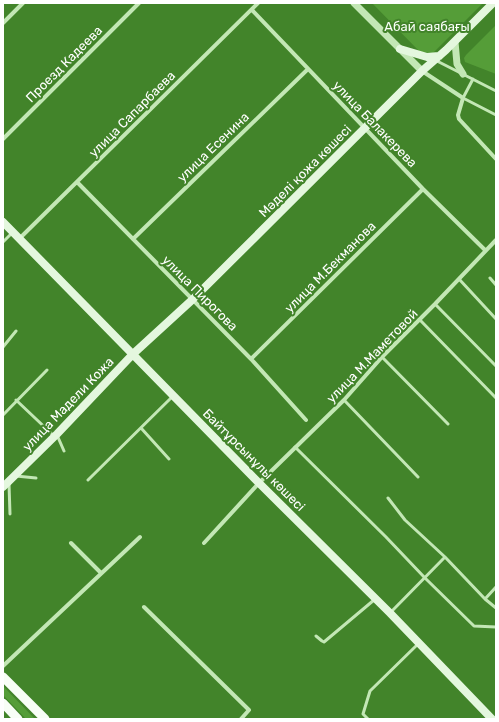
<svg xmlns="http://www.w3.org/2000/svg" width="499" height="722" viewBox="0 0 499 722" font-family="Rubik,sans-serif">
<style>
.green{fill:#559d38}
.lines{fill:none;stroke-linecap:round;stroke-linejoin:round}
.service{stroke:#c3e7b5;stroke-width:3}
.minor{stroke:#c3e7b5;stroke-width:4}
.tertiary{stroke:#c3e7b5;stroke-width:7}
.secondary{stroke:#e4f7de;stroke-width:8}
.primary{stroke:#f8fef6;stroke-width:9}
.labels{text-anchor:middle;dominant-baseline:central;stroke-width:4;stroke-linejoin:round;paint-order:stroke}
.park-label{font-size:13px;fill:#fafef9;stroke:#42842a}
.street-label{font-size:13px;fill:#fff;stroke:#42842a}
</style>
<rect width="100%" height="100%" fill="#42842a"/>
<path class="green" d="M372,3h111l-50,50 -13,-1z
M496,25v49l-31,-12 -1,-4 2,-3z
M3,686l32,33h-9l-23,-24z"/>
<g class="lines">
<path class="service" d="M435,60l61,31
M473,79l-10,19 33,17
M3,242l9,-9
M490,278l6,7
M459,279l37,40
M435,304l61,62
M420,320l76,78
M3,347l13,-16
M382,357l66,67
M16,400l38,36
M344,400l74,77
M3,415l44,-45
M141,428l28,31
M57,435l7,16
M295,447l91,90 39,41 49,48 22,1
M16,476l20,2
M88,480l84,-83
M9,484l1,30
M388,498l17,22 40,37 40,42 11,-12
M485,599l11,9
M390,613l55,-56
M316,636l6,5 2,1 50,-42
M368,719l-5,-5 7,-23 48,-47"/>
<path class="minor" d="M252,10l171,179 62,61
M3,23l20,-20
M422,71l41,27 -5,17 1,4 37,40
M3,139l136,-136
M77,182l174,177 55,61
M20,238l238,-235
M133,239l175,-170
M251,359l172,-170
M71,543l30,30
M204,543l55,-60 85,-83 38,-43 53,-53 61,-64
M144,607l105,103 -8,9
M3,666l137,-129"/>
<path class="tertiary" d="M354,3l68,68
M455,42l2,22 6,10"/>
<path class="secondary" d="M400,49l27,8 12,-1
M3,222l256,261 131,130 102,106
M3,487l54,-53 76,-80 59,-54 230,-229 24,-21 47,-47"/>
<path class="primary" d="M3,677l42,42
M3,703l15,16"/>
</g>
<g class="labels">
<g class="park-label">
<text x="427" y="26">Абай саябағы</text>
</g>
<g class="street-label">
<text transform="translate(64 64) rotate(-45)">Проезд Кадеева</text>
<text transform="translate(132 114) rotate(-45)">улица Сапарбаева</text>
<text transform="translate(375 124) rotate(46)">улица Балакерева</text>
<text transform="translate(213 147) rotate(-44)">улица Есенина</text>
<text transform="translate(305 171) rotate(-45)">Мәделі қожа көшесі</text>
<text transform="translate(330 267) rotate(-45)">улица М.Бекманова</text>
<text transform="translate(200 293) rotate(45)">улица Пирогова</text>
<text transform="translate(372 356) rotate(-46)">улица М.Маметовой</text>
<text transform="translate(68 404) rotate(-46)">улица Мадели Кожа</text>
<text transform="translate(254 460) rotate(45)">Байтұрсынұлы көшесі</text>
</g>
</g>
<rect width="499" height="722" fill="none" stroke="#ffffff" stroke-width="8"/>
</svg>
